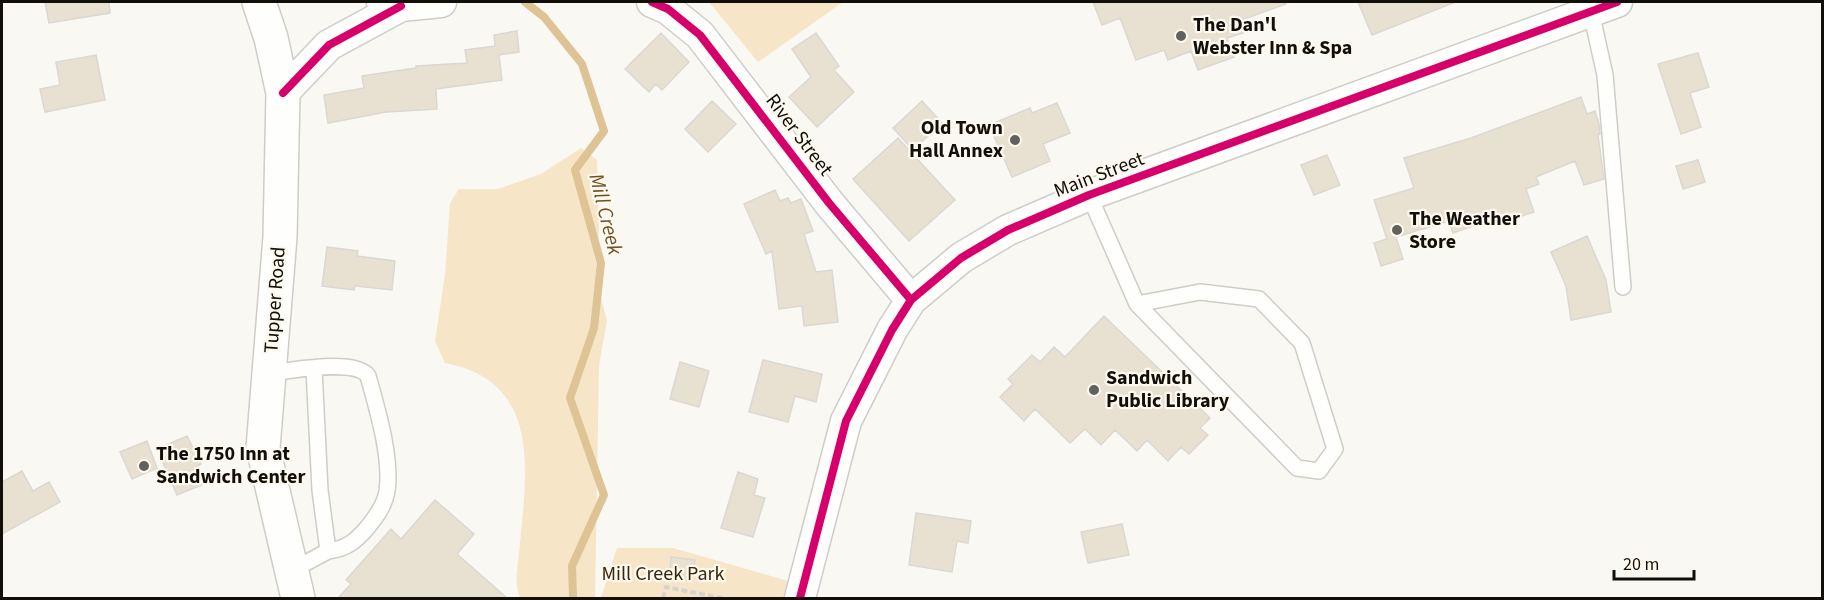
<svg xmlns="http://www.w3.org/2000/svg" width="1824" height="600" viewBox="0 0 1824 600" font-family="'Source Sans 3',sans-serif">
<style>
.green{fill:#f6e5c7}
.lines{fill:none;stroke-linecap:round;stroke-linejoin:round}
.stream{stroke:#dec395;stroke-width:8}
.building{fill:#e8e0d0;stroke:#dbd8d3;stroke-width:1.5}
.lane-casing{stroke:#cfcdc7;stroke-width:18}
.street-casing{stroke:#cfcdc7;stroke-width:33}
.secondary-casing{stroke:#cfcdc7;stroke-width:36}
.path{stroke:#d5d4d3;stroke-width:4;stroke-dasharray:6 3;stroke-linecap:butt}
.lane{stroke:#fefefd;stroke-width:15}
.street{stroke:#fefefd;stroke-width:30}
.secondary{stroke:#fefefd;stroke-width:33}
.cycleway-casing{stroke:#fef9ef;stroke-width:11}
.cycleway{stroke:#d6006c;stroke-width:8}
.poi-dot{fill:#63615b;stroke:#fef9ef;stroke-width:2}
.labels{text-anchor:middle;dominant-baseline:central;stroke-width:4.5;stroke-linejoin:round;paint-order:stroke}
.poi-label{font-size:20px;font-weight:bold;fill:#120f0a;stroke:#fef9ef;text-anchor:start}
.street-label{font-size:20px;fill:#120f0a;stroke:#fef9ef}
.park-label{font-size:20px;fill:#38280b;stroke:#fef9ef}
.water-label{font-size:21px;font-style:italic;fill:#6d5323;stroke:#fef9ef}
</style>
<rect width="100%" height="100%" fill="#faf8f2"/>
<path class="green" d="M709,2h134l-85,60z
M581,148l16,12 2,70 -3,49 11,42 -8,44 -4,233h-75c-7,-16 -1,-38 0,-55 7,-74 21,-162 -75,-180l-10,-22 10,-66 5,-72 9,-14h39l43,-15z
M617,548h56l115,33 -5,17h-182z"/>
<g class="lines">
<path class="stream" d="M525,2l19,15 38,47 22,67 -29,39 26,93 -7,65 -24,70 34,97 -32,71 1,32"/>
</g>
<path class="building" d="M45,2h64l1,11 -61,10z
M1093,2h193v2l-47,17 4,12 -16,5 7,19 -36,13 -7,-19 -23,9 -4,-10 -28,10 -16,-42 -18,7z
M1358,2h95v1l-81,32z
M517,31l2,21 -20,3 3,25 -66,9 1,20 -51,3 -58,11 -4,-28 40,-7 -2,-12 54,-8v-2l51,-3 -2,-13 30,-4 -1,-11z
M661,33l28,29 -27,28 -6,-6 -7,8 -24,-23z
M816,33l23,33 -5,4 20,22 -37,35 -28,-30 22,-20 -19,-28z
M1698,53l11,34 -19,6 11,34 -20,7 -23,-70z
M96,55l9,45 -60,12 -5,-23 20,-4 -4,-23z
M1581,97l6,17 8,-3 4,13 1,10 -2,1 6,44 -20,6 -9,-24 -39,16 3,7 -13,5 8,23 -24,8 -3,-6 -54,19 -4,-12 -53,16 7,22 -22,7 -7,-23 13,-4 -13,-39 40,-12 -10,-30 67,-20z
M712,101l24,23 -28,28 -23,-23z
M922,101l20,22 -29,27 -20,-22z
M1057,103l13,30 -27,11 7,17 -38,16 -23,-52 41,-17 2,5z
M898,138l57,62 -46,41 -56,-62z
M1327,155l13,30 -26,10 -13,-30z
M1698,160l7,22 -22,7 -7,-23z
M775,190l5,11 8,-3 3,5 10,-4 12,32 -9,3 12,38 16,-2 6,52 -34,4 -2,-20 -23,3 -7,-58 -6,3 -22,-50z
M1587,236l19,44 5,32 -40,8 -5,-34 -15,-34z
M327,247l31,4 -1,5 38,5 -3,29 -37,-4 -1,4 -32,-4z
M1104,316l106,102 -10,10 8,7 -19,19 -8,-7 -13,14 -21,-21 -10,11 -22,-21 -14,15 -16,-16 -15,14 -35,-34 -11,12 -24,-24 13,-13 -5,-5 24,-24 8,7 14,-15 11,10z
M763,360l59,14 -6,28 -21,-6 -7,26 -39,-10z
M680,362l29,9 -10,36 -29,-8z
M187,436l14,28 -4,2 7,18 -27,11 -20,-46z
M147,441l10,27 -25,11 -12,-27z
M22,471l11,20 16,-9 11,20 -58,32v-52z
M738,472l20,7 -4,16 11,3 -12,39 -32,-9z
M435,500l39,34 -17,20 50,44h-169l13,-14 -5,-4 45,-51 10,10z
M916,513l55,8 -3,22 -11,-2 -5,31 -43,-7z
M1122,524l7,31 -41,8 -7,-31z
M671,557l24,3 -3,21 -23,-3z"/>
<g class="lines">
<defs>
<path id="lane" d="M1591,12l14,63 18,212
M1089,195l48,109 160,164 22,3 16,-22 -33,-106 -43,-44 -59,-7 -63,12
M269,373c22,-2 86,-15 99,3 9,32 24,82 19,115 -2,14 -11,26 -20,37 -11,13 -21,21 -39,23l-8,-61 -6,-121
M291,571l37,-20"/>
<path id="street" d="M382,2l19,4 40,-4
M652,2l16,7 32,26 129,168 82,97
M283,93l46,-48 72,-39
M800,598l46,-177 46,-91 19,-30 50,-42 47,-28 81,-35 528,-193"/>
<path id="secondary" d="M259,2l12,36 12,55 -3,144 -17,211 35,150"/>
</defs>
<use href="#lane" class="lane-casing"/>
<use href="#street" class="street-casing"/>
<use href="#secondary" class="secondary-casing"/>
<path class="path" d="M663,598l3,-11 56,11"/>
<use href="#lane" class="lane"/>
<use href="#street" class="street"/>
<use href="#secondary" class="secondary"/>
<defs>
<path id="cycleway" d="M652,2l16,7 32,26 129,168 82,97
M283,93l46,-48 72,-39
M800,598l46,-177 46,-91 19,-30 50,-42 47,-28 81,-35 528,-193"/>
</defs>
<use href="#cycleway" class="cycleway-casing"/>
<use href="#cycleway" class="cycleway"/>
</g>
<g class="poi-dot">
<circle cx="1181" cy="36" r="6"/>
<circle cx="1015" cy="140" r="6"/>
<circle cx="1397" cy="230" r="6"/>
<circle cx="1094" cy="390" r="6"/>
<circle cx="144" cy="466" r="6"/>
</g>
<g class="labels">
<g class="poi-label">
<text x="1193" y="25">The Dan'l<tspan x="1193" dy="23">Webster Inn &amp; Spa</tspan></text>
<text x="1003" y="128" text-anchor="end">Old Town<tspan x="1003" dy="23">Hall Annex</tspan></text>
<text x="1409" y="219">The Weather<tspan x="1409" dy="23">Store</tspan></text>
<text x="1106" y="378">Sandwich<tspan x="1106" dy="23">Public Library</tspan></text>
<text x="156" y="454">The 1750 Inn at<tspan x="156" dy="23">Sandwich Center</tspan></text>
</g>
<g class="street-label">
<text transform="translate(799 135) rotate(53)">River Street</text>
<text transform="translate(1099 175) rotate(-21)">Main Street</text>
<text transform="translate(275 300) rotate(-86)">Tupper Road</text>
</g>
<g class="park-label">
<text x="663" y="574">Mill Creek Park</text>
</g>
<g class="water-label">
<text transform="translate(606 214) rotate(76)">Mill Creek</text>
</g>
</g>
<rect width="1824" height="600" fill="none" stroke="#120f0a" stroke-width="6"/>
<path d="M1614 570v9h80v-9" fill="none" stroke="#120f0a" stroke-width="3"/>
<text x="1623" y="570" font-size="18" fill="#120f0a" stroke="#fef9ef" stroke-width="4.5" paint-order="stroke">20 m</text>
</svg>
